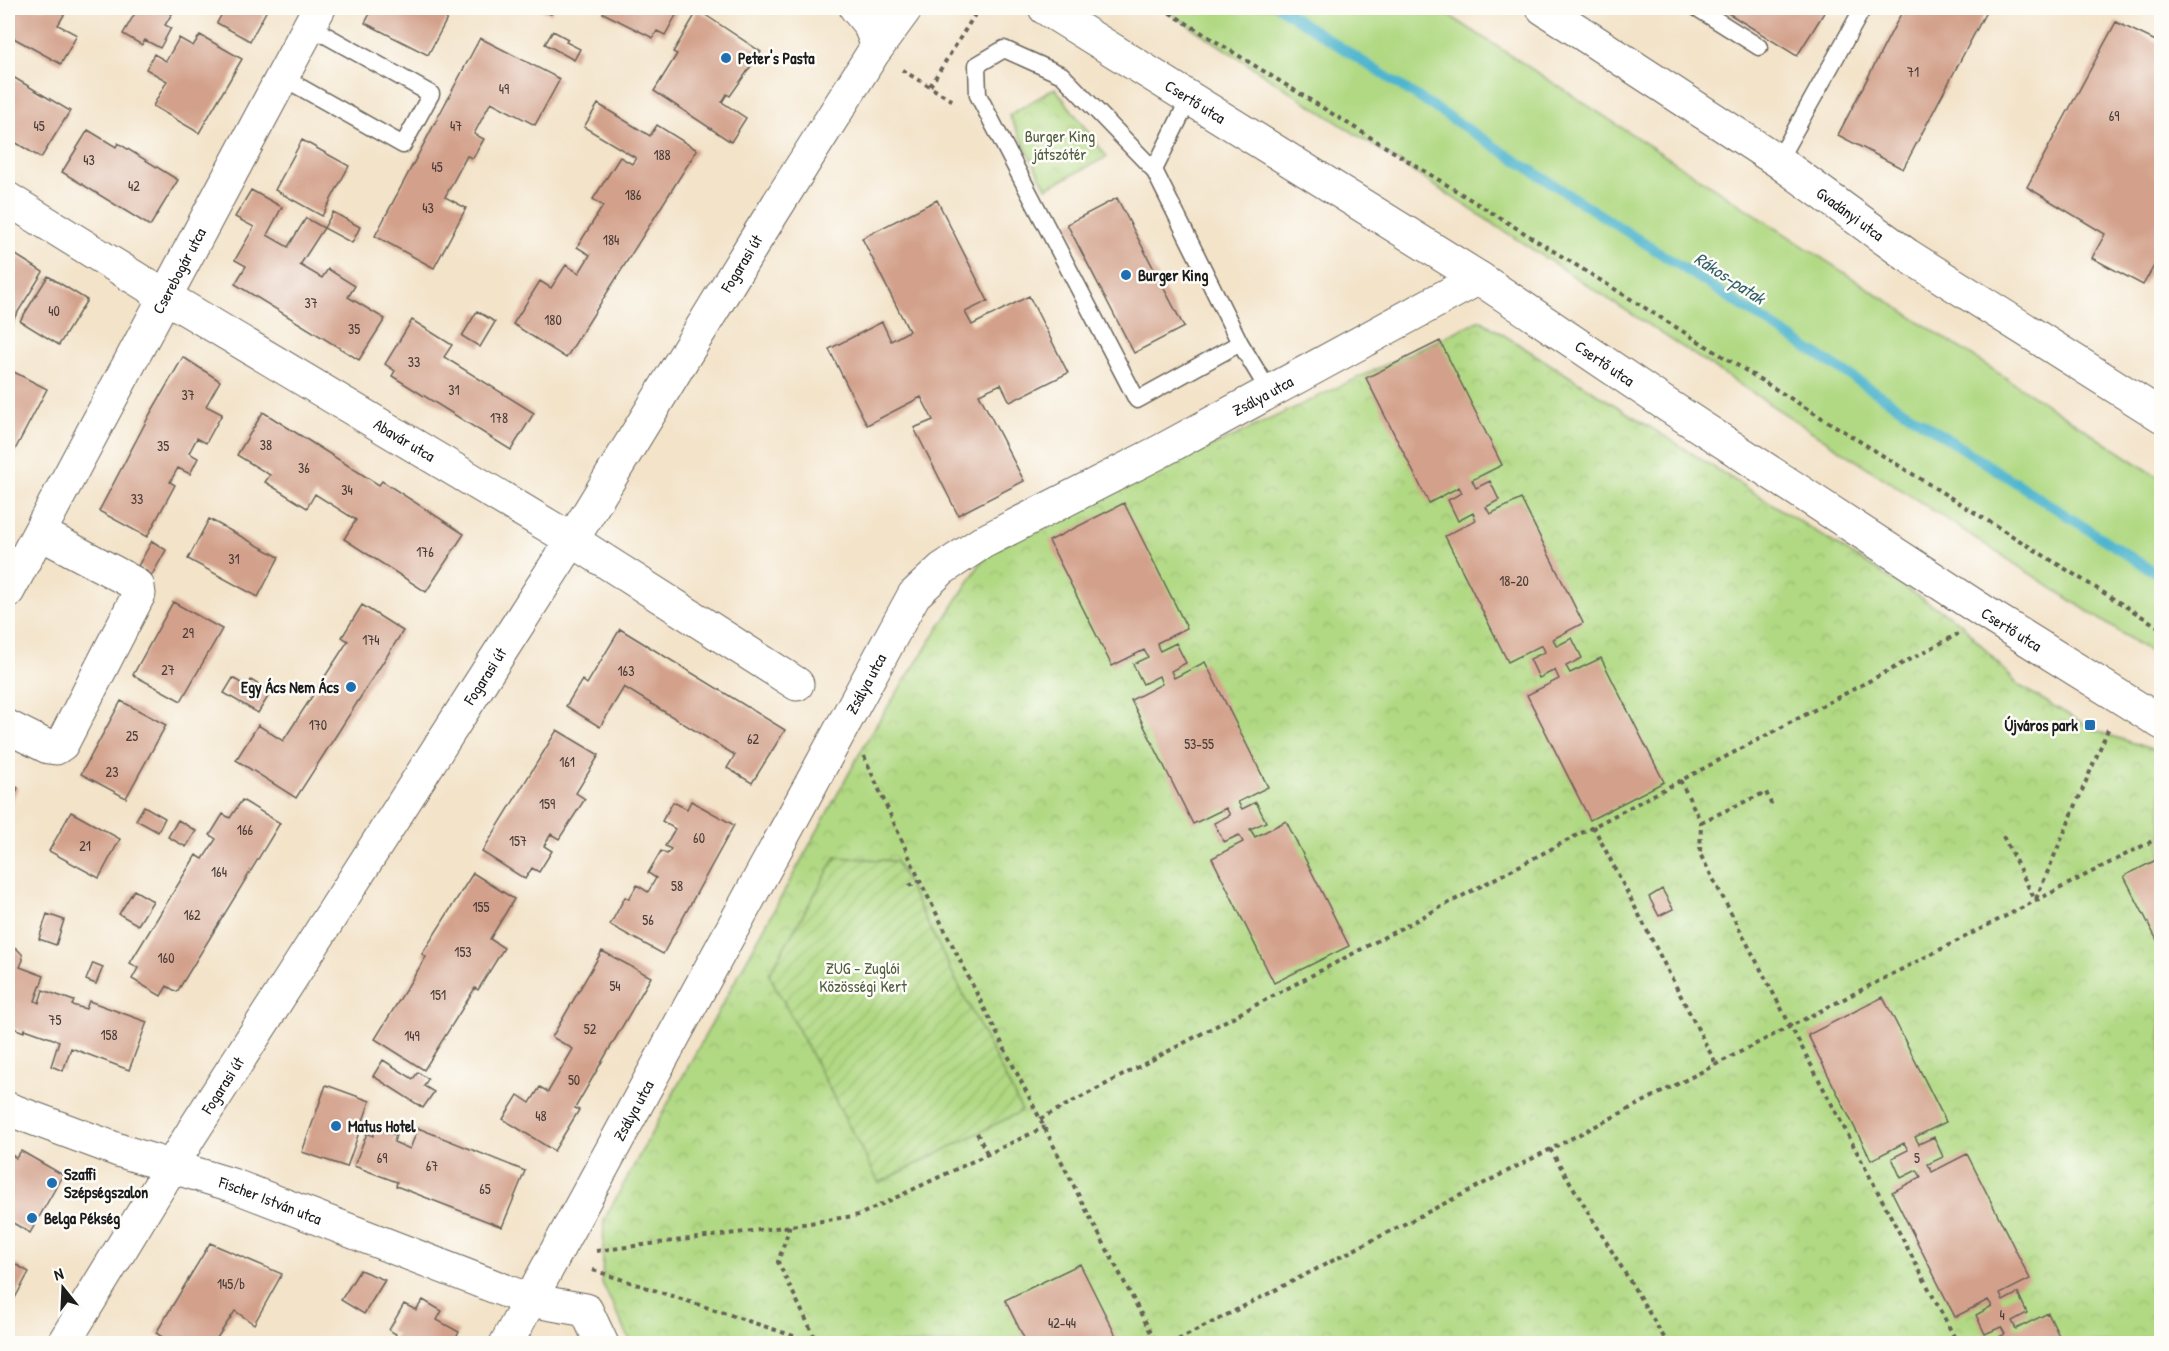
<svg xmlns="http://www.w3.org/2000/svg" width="2169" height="1351" viewBox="0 0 2169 1351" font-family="'Patrick Hand',sans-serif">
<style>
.grass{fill:#b1d983;stroke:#667a50;stroke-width:1.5}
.park{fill:url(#park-crowns);stroke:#667a50;stroke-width:1.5}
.garden{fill:url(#garden-furrows);stroke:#667a50;stroke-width:1.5}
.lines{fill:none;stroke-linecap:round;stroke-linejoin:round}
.stream{stroke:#4fb5ce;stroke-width:10}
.building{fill:#d3a18b}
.service-casing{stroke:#676259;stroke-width:19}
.minor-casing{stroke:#676259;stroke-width:35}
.tertiary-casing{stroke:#676259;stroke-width:35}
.secondary-casing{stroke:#676259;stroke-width:35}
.path{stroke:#676259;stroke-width:4;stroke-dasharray:4.5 4.5;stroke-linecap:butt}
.service{stroke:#fff;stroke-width:16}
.minor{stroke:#fff;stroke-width:33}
.tertiary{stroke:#fff;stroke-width:33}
.secondary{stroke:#fff;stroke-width:33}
.poi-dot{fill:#1f6fb2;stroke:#fdfcf7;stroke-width:2}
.labels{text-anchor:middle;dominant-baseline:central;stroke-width:5;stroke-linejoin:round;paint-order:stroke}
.number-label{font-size:14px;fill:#4a3d38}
.poi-label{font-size:16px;font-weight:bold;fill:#1c1c1c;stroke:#fdfcf7;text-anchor:start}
.street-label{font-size:16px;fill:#1c1c1c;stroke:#fdfcf7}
.park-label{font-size:16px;fill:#505e40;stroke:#fdfcf7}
.water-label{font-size:18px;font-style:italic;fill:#33616c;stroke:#fdfcf7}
</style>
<defs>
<pattern id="park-crowns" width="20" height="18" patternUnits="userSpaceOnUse" patternTransform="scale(1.5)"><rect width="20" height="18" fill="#b1d983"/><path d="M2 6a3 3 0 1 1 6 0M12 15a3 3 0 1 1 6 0" fill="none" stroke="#98ba71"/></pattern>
<pattern id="garden-furrows" width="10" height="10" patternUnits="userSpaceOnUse" patternTransform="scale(1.5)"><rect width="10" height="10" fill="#b1d983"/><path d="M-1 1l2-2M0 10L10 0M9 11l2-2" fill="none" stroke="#98ba71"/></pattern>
</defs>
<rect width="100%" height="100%" fill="#fdfcf7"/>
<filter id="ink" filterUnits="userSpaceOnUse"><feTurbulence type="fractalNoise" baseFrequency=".0167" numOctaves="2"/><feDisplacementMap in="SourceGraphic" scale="12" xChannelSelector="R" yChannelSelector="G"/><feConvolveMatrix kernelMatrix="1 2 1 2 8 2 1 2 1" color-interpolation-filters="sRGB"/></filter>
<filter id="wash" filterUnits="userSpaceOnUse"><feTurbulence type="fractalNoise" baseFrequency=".008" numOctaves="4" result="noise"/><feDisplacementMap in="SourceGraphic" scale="24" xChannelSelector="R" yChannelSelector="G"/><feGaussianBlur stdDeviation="1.35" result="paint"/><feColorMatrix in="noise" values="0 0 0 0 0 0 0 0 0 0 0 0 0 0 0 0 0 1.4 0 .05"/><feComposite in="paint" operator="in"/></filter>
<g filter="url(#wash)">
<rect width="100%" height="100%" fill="#f3e3c9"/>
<path class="grass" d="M1162,8h276l723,471v180z"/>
<path class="park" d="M1055,88l52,69 -61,31 -37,-73z
M1480,320l481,303 57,62 78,46 65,21v591l-692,1 -5,-7 -13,7h-819l-30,-61 2,-63 267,-487 116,-180z"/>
<path class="garden" d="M836,857l60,4 126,250 -143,72 -110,-209z"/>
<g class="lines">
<path class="stream" d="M1280,8l882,569"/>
</g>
<g id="blocks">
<path class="building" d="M8,8h60l-10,17 19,10 -16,29 -53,-29z
M138,8h35l-2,3 2,1 -8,13 6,3 -11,20 -15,-8 -3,5 -19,-11z
M225,8h43l-18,33 -33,-18z
M373,8h54l21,9 -20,38 -63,-32z
M537,8h17l-3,6z
M606,8h74l-15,27 -8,-4 -4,7 -50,-25z
M1720,8h107l-30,48z
M1904,8h84l-85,161 -65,-34z
M698,10l63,42 -31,44 -3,-2 -5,8 24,16 -15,24 -77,-51 23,-37 -4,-2z
M2116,22l46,22v217l-4,-2 -15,26 -51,-27 13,-24 -78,-47z
M553,31l15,8 -2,3 14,7 -6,11 -29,-16z
M200,35l42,24 -43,74 -46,-27 14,-25 -21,-12 8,-15 12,7 13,-23 14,8z
M480,38l80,41 -25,46 -44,-23 -17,32 10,5 -11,19 -6,-2 -22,41 21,11 -32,60 -59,-32z
M8,74l62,37 -29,47 -33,-20z
M598,104l52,32 7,-11 40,25 -131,208 -53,-34 27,-43 11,7 15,-23 13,8 11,-18 -13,-8 26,-41 -10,-7 27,-42 12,7 4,-6 -52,-31z
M88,130l28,17 2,-4 60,37 -28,46 -88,-54z
M302,140l47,26 -27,50 -47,-26z
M251,190l31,17 -15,28 21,12 18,-29 18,10 -24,37 22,13 6,-9 27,17 -7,11 37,22 -26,41 -124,-76 11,-18 -11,-6 19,-33 -19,-10z
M1117,198l67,129 -50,26 -67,-129z
M937,200l51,101 -23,11 7,13 57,-29 39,77 -58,29 -9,-18 -22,10 45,87 -66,34 -44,-87 19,-8 -12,-23 -54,28 -38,-76 53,-27 9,19 18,-10 -47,-93z
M333,212l27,15 -8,16 -28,-15z
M8,250l35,22 -30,48 -5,-4z
M48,276l39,24 -28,45 -39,-24z
M477,311l18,11 -15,25 -18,-11z
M412,320l40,25 -8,12 90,56 -23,37 -119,-74 3,-5 -10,-7z
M1440,341l62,124 -30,15 4,8 14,-7 9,19 -13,7 4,7 31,-15 62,124 -30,16 4,7 15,-8 10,20 -16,8 4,7 31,-15 63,124 -74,38 -63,-125 32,-16 -4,-9 -16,8 -9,-19 15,-7 -3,-7 -34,17 -63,-126 31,-16 -3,-7 -15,8 -10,-21 14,-7 -3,-6 -30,16 -63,-125z
M183,357l37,24 -14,25 16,8 -16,29 -9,-5 -8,15 9,5 -8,16 -12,-6 -8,14 5,3 -28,52 -48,-26 51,-97z
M10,370l37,19 -39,74v-89z
M263,412l116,73 3,-4 82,53 -38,58 -82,-53 12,-19 -41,-26 -8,14 -42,-26 5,-7 -33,-20z
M1124,503l63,125 -30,15 1,4 2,4 16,-8 10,20 -15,8 3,7 31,-16 63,125 -30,15 4,7 14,-7 10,20 -16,7 5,8 31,-16 63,125 -75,37 -62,-125 31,-16 -4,-7 -15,7 -10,-19 16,-8 -4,-7 -33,16 -62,-124 31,-16 -3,-8 -16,8 -10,-20 15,-7 -4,-7 -32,16 -63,-125z
M209,519l70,38 -21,40 -70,-38z
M152,541l14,9 -14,25 -14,-9z
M173,602l49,27 -41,72 -48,-26z
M362,605l41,26 -107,167 -60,-38 22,-35 25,16 65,-100 -6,-4z
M620,629l165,101 -33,53 -25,-15 8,-13 -111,-68 -24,40 -34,-21 16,-26 5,4z
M233,678l14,9 4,-7 20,12 -13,21 -34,-20z
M121,701l45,24 -40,73 -45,-24z
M557,730l42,25 -23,38 9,6 -26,40 -8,-5 -7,12 8,5 -13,21 -7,-4 -7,11 -43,-27z
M8,782l10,6 -10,20z
M242,800l38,23 -103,169 -10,-6 -6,10 -29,-17 6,-11 -8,-5 66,-108 7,4 13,-20 -6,-4 13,-21 7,4z
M691,801l43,24 -71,129 -53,-29 15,-28 4,2 8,-14 11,7 8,-14 -8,-5 13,-22 6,3 4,-5 -6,-3 10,-17 -13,-8 11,-19 14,7z
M144,806l21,12 -7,14 -22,-12z
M71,812l49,27 -21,39 -50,-27z
M178,820l18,11 -10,16 -18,-10z
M2162,857v93l-38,-74z
M473,873l41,26 -24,40 14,9 -26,42 -3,-2 -51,82 -49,-31 51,-82 -4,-3z
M1662,889l11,20 -14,7 -10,-19z
M134,890l19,11 -15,24 -19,-11z
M47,914l17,6 -8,25 -17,-6z
M11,948h5l6,6 1,6 -3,7 24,9 -9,25 4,2 4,-13 31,11 -2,4 14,4 3,-8 58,21 -18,48 -58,-22 -8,23 -12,-5 8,-25 -34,-12 -1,3 -16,-6v-76z
M602,951l49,26 -76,131 4,2 -25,41 -51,-32 15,-24 12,8 10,-16 8,5 25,-43 -21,-12z
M93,963l10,4 -7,17 -10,-4z
M1883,997l63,125 -31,15 4,7 15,-7 9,20 -15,7 4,8 35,-18 63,125 -30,15 3,7 15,-8 9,20 -15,8 4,8 32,-16 15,31h-77l19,-10 -4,-7 -16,7 -9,-19 16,-9 -4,-6 -33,17 -63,-125 29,-15 -4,-7 -16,8 -9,-20 16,-8 -4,-7 -33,17 -63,-125z
M383,1060l30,19 5,-7 10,7 -4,7 10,6 -11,16 -50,-32z
M326,1085l44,16 -23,66 -45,-15z
M376,1128l20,7 -2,7 16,7 8,-21 107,43 -23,56 -106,-41 1,-4 -43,-16 13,-33 6,3z
M21,1151l42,24 -33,58 -22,-13v-68l8,6z
M210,1243l72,31 -28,50 -19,-13 -22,33h-40l-17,-11z
M8,1260l21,12 -21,39z
M1080,1264l40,80h-93l-22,-44z
M360,1270l25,10 -21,34 -23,-14z
M423,1300l19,11 -5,9 22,12 -6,12h-62l5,-10 -7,-4 15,-26 12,6z"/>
</g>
</g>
<g filter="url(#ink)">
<use href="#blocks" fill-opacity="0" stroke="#676259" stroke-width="1.5"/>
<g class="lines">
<defs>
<path id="service" d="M1697,8l62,39
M282,77l121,68 28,-51 -122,-68
M1778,161l85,-153
M1154,170l35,-71
M1240,343l-103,57 -159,-305 -1,-30 27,-16 58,26 92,95 86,173 30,50"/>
<g id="minor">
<path d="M856,8l13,16 9,22"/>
<path id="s1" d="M1543,8l235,153 129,94 255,161"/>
<path id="s2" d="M8,199l158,98 406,243 225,144"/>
<path id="s3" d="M8,591l311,-583"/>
<path d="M8,727l40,20 8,1 6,-4 77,-150 -1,-7 -6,-5 -92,-49"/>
<path id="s4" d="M8,1109l113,42 111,34 297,115 57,10 16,34"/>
<path id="s5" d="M506,1344l408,-749 28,-26 41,-27 176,-90 320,-174"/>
</g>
<g id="tertiary">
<path id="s6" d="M1045,8l434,270 185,125 328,214 170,106"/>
</g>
<g id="secondary">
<path id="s7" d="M63,1344l130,-213 379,-591 184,-301 117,-186 33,-45"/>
</g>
</defs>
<use href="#service" class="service-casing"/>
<use href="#minor" class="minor-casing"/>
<use href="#tertiary" class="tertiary-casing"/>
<use href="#secondary" class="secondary-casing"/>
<path class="path" d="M1162,8l1000,621
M902,70l53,32
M930,86l49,-78
M864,756l56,125 163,323 74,140
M1680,780l21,42 -1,32 258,490
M1701,822l65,-30 6,14
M1593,826l123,238
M2003,836l32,64
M909,886l11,-5
M2036,899l73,-172
M1040,1119l918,-485
M977,1133l10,20
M1550,1149l118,195
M790,1226l-12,36 37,76
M596,1251l195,-25 68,-11 186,-88
M593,1270l216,71
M1170,1344l992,-508"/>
<use href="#service" class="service"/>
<use href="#minor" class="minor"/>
<use href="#tertiary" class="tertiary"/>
<use href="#secondary" class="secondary"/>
</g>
</g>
<g class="poi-dot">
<circle cx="726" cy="58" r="6"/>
<circle cx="1126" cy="275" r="6"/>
<circle cx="351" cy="687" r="6"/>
<rect x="2084" y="719" width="12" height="12" rx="3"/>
<circle cx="336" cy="1126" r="6"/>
<circle cx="52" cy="1183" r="6"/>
<circle cx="32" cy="1218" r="6"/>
</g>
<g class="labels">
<g class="number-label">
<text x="1913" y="71">71</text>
<text x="504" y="88">49</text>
<text x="2114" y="115">69</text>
<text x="39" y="125">45</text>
<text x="456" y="125">47</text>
<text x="662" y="154">188</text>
<text x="89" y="159">43</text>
<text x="437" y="166">45</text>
<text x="134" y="185">42</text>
<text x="633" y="194">186</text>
<text x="428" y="207">43</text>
<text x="611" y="239">184</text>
<text x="311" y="302">37</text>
<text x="54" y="310">40</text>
<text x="553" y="319">180</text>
<text x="354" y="328">35</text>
<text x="414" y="361">33</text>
<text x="454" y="389">31</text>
<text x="188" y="394">37</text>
<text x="499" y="417">178</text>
<text x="266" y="444">38</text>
<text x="163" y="445">35</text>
<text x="304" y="467">36</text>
<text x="347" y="489">34</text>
<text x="137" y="498">33</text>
<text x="425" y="551">176</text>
<text x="234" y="558">31</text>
<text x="1514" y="580">18-20</text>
<text x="188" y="632">29</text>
<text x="371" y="639">174</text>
<text x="168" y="669">27</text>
<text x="626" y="670">163</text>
<text x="318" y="724">170</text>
<text x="132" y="735">25</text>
<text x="753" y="738">62</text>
<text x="1199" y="743">53-55</text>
<text x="567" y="761">161</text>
<text x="112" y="771">23</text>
<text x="547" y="803">159</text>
<text x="245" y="829">166</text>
<text x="699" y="837">60</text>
<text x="518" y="840">157</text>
<text x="85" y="845">21</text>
<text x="219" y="871">164</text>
<text x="677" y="885">58</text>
<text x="481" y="906">155</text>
<text x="192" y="914">162</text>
<text x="648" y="919">56</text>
<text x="463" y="951">153</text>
<text x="166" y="957">160</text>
<text x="615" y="985">54</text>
<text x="438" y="994">151</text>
<text x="55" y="1019">75</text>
<text x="590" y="1028">52</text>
<text x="109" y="1034">158</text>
<text x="412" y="1035">149</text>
<text x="574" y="1079">50</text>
<text x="541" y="1115">48</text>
<text x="382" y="1157">69</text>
<text x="1917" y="1157">5</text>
<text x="432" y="1165">67</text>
<text x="485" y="1188">65</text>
<text x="231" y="1283">145/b</text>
<text x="2002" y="1314">4</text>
<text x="1062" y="1322">42-44</text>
</g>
<g class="poi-label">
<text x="738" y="58">Peter's Pasta</text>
<text x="1138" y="275">Burger King</text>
<text x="339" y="687" text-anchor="end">Egy Ács Nem Ács</text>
<text x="2078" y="725" text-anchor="end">Újváros park</text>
<text x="348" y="1126">Matus Hotel</text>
<text x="64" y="1174">Szaffi<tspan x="64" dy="18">Szépségszalon</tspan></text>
<text x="44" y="1218">Belga Pékség</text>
</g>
<g class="street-label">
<text stroke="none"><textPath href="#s6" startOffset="177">Csertő utca</textPath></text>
<text stroke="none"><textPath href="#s1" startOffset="370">Gvadányi utca</textPath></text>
<text stroke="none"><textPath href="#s7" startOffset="1276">Fogarasi út</textPath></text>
<text stroke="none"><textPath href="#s3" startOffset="363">Cserebogár utca</textPath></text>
<text stroke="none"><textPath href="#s6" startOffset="663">Csertő utca</textPath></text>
<text stroke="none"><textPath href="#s5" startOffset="1256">Zsálya utca</textPath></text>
<text stroke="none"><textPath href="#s2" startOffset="464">Abavár utca</textPath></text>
<text stroke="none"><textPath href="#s6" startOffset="1149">Csertő utca</textPath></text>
<text stroke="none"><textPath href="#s7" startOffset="790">Fogarasi út</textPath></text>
<text stroke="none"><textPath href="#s5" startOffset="752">Zsálya utca</textPath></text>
<text stroke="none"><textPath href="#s7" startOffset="304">Fogarasi út</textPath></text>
<text stroke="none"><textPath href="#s5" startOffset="266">Zsálya utca</textPath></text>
<text stroke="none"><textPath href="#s4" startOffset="278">Fischer István utca</textPath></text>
</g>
<g class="park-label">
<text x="1060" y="136">Burger King<tspan x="1060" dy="18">játszótér</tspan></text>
<text x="863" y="968">ZUG - Zuglói<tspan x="863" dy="18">Közösségi Kert</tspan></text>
</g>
<g class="water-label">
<text transform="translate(1730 278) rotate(33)">Rákos-patak</text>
</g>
</g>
<rect width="2169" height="1351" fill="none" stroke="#fdfcf7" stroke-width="30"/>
<g transform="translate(63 1288) rotate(342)" stroke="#fdfcf7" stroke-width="4.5" paint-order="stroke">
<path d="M0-4.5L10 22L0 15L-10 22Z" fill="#1c1c1c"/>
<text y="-9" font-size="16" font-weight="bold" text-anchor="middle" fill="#1c1c1c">N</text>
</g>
</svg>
